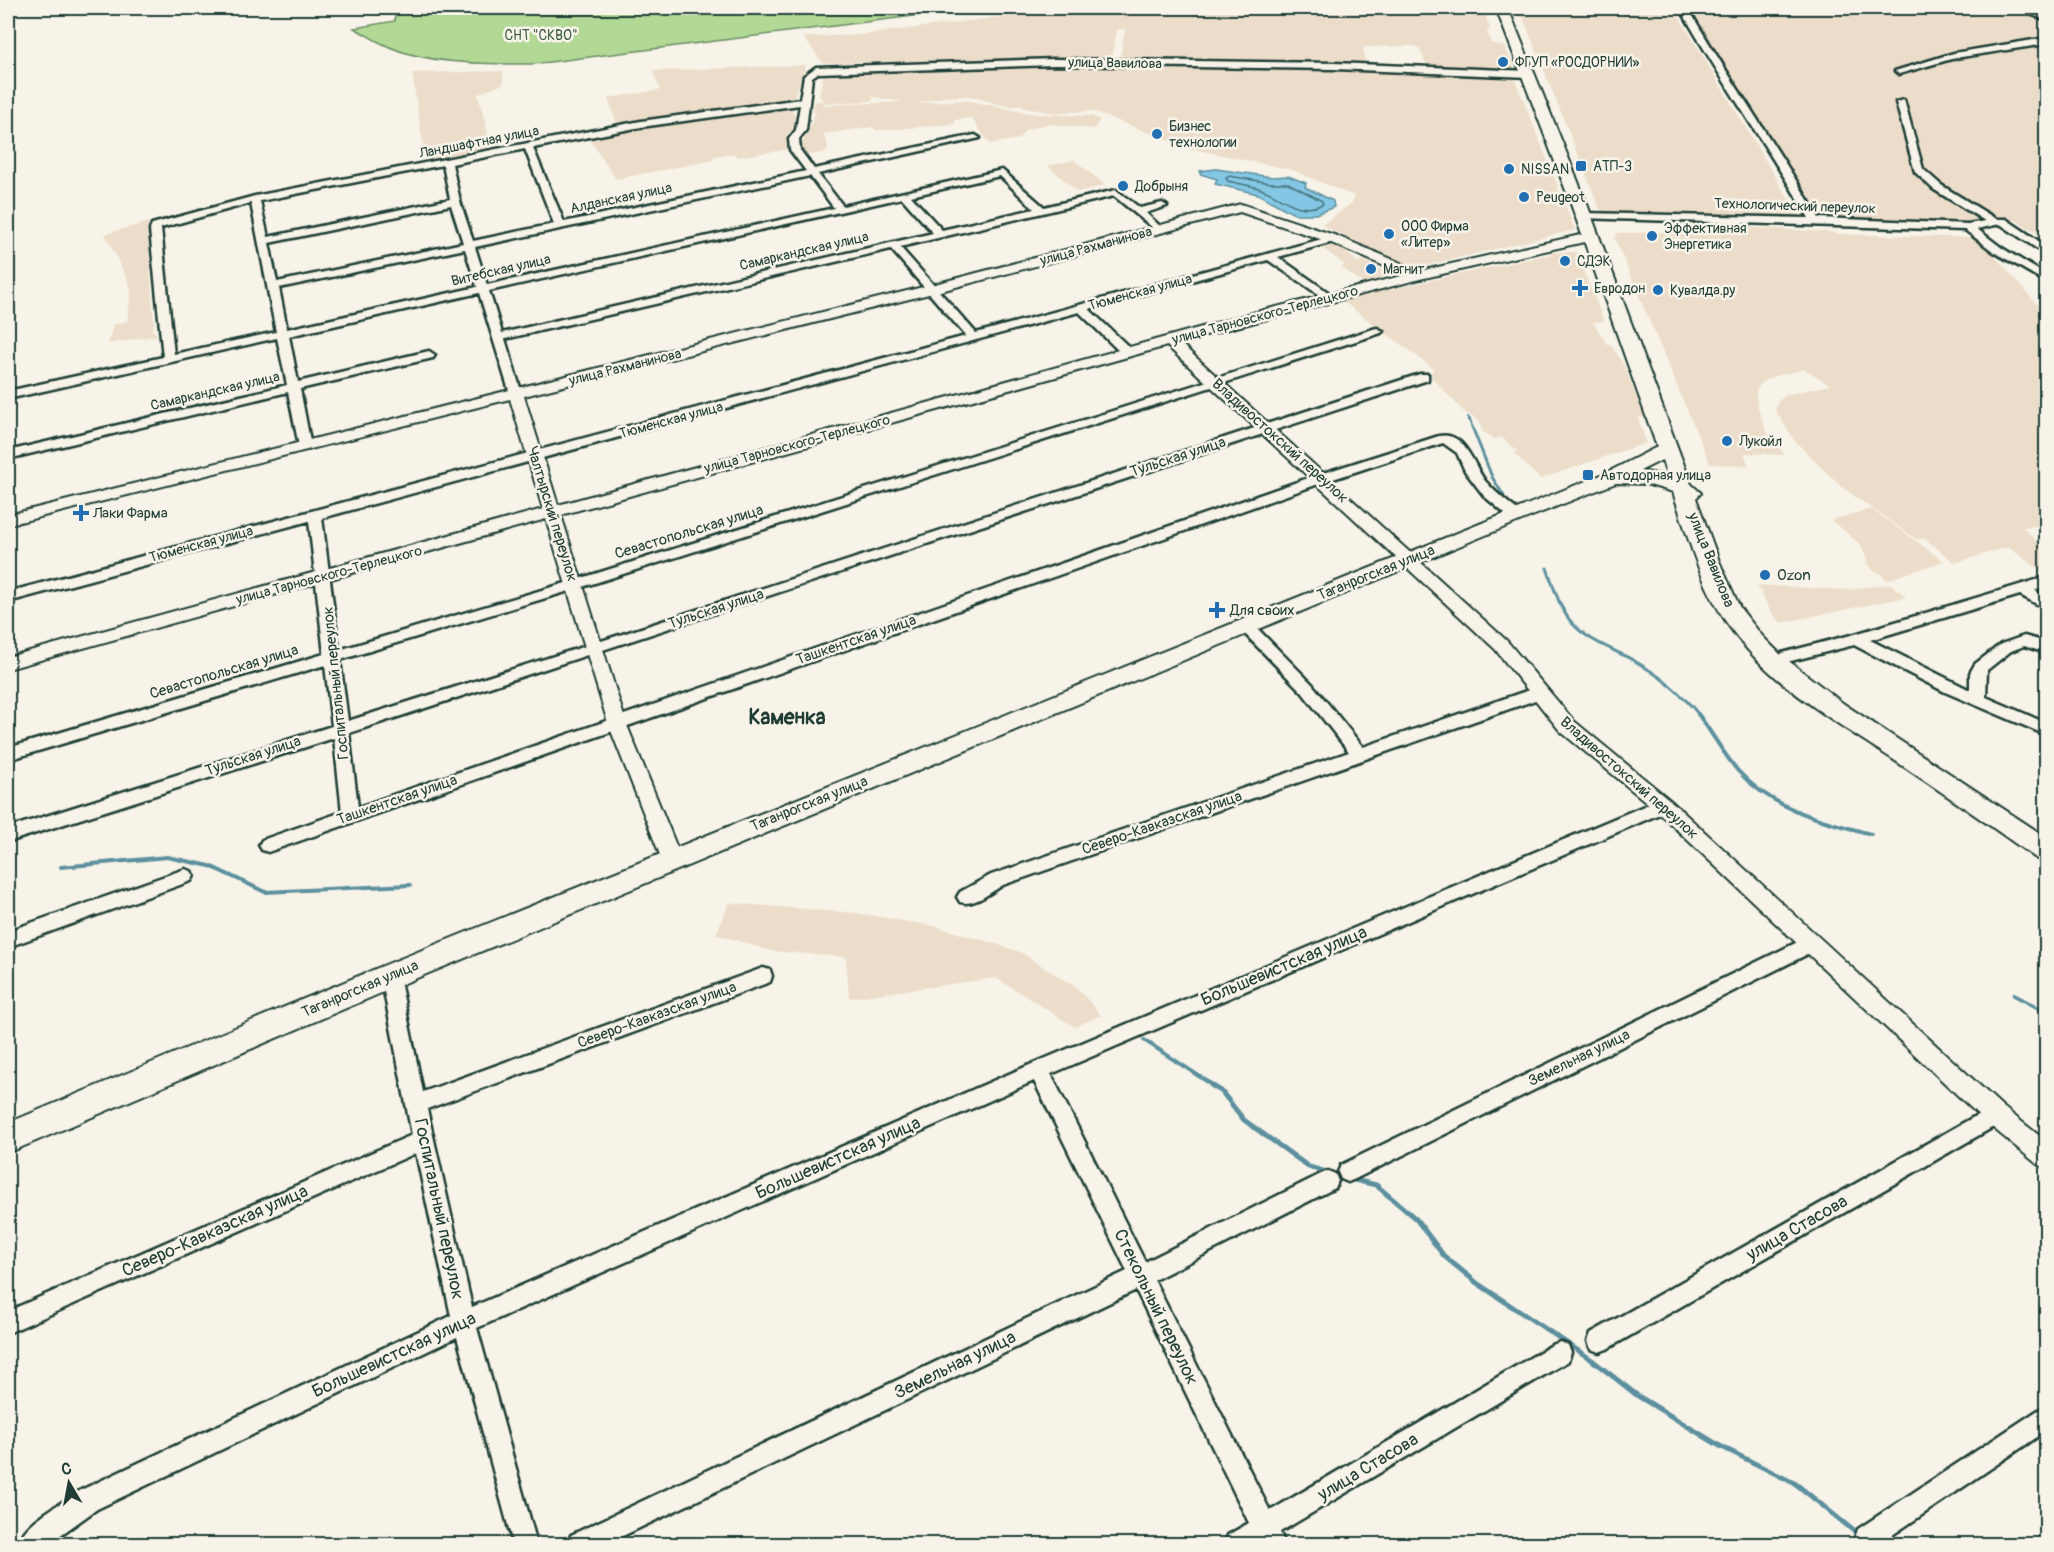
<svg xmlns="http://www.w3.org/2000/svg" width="2054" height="1552" viewBox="0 0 2054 1552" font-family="Pangolin,sans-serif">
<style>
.built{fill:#ecddca}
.green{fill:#b1d995;stroke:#688b64;stroke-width:1.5}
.water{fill:#84c7e5;stroke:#5c909e;stroke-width:1.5}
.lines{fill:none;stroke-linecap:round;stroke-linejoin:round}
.shore{stroke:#47747b;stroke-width:1.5}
.stream-far3{stroke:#5c909e;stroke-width:2}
.stream-far2{stroke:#5c909e;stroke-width:3}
.stream-far1{stroke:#5c909e;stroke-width:4}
.stream{stroke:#5c909e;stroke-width:5}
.minor-casing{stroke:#1f3d34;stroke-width:5}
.tertiary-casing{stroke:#1f3d34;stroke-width:4}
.primary-casing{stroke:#1f3d34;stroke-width:4}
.minor{fill:#f7f3e8;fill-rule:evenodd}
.tertiary{fill:#f7f3e8;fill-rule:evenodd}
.primary{fill:#f7f3e8;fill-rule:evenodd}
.poi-dot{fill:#1f6fb2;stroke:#f7f3e8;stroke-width:2}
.labels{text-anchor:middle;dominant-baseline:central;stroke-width:5;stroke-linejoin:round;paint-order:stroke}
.far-park-label{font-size:14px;fill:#3c5c47;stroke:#f7f3e8}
.far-poi-label{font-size:14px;fill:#1f3d34;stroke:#f7f3e8;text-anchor:start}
.far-street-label{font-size:14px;fill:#1f3d34;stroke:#f7f3e8}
.street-label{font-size:15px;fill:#1f3d34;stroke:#f7f3e8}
.poi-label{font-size:15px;fill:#1f3d34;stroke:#f7f3e8;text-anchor:start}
.near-street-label{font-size:18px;fill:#1f3d34;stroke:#f7f3e8}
.district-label{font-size:21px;font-weight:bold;fill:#1f3d34;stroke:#f7f3e8}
</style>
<rect width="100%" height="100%" fill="#f7f3e8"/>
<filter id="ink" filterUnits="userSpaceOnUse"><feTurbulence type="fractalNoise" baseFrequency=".0167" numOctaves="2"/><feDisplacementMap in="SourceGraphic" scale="12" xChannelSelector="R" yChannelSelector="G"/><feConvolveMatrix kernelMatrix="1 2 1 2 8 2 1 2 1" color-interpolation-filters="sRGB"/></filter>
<g filter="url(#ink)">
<path class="built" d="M1076,8h407l7,20 -3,3 4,12 14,4 10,22 -78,-3 -12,-4 -5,-12 -4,-4 -53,1 2,16 -5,1 -240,-6 5,-29h-8l-5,29 -289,5 -20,-26 58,-2 177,-23 38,-2z
M1519,8h155l126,210 -199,-6z
M1688,8h323l35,11v219l-29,-17 -32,-4 -24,7 -137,-5z
M806,65l-12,32 -177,28 -9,-27 52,-8 -7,-19z
M1046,65h75l3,3 30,1 3,-2 82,2 6,-3 270,13 60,151 -159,38 -16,-2 -78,-41 30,-22 2,-7 -62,-26 -104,-22 -96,-37 -38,2 -30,-5 -2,-2h-17l-35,-10 -26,1 -27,6 48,-3 69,14 58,2 8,4 -6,9 -47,-5 -22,6 -6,9 -29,5 -19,-26 -16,2v4l-69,6h-11l-1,-3 -51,7 5,12 -1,6 -23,4 -4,-7 16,-37 -4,-1 4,-10h6l2,4 79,-3 -30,-5 -1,4 -48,2 -5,-8 5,-24 198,-2 22,-1z
M503,71v13l-25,10 14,56 -66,13 -14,-90z
M790,106l10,19 -7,8 -7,1 5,15 -53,8 -4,-3 -20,2v4l-98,19 -29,-43z
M1074,160l31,25 -27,7 -30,-26z
M149,222l4,6 -5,5 6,91 -2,6 6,5 -50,9 5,-19 14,-4 4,-30 -2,-8 -24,-49z
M1705,225l125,7 7,2 142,4 67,77v210l-24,2 24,23v18l-6,2 -32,-23 -53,16 -31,-25 -7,2 -77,-54 -45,-45 -20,-31 3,-9 10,-7 42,-9 -25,-16 -33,8 -11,7 -5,7 1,13 9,27 19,24 -41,-2 5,13 -39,-2 -96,-227 3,-1 -1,-3 70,-1 -2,-3z
M1336,244l22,18 7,-2 25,16 -26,8 -23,-17 4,-2 -23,-17z
M1551,252h25l28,69 -11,1 14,22h4l13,22 21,51h-7l8,26 -106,36 -26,-26 3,-2 -16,-14 -7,2 -12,-8 -3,-10 -16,-10 -34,-36 5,-6 -93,-69 210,-46z
M1871,509l73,52 -57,19 -9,-8h-3l-10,-10 3,-1 -8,-17 -29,-24z
M1891,584l15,13 -125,26 -10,-11 -14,-27 88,5z
M729,903l127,10 78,13 59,17 27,9 57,36 24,27 -26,12 -79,-49 -147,20 -3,-41 -75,-6 -55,-17z"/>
<path class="green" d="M394,8h583l-443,56c-46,0 -109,1 -151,-20 -10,-4 -19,-11 -29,-16l41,-7z"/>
<path class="water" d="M1216,169l56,8 16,-1 18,7 -1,4 28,14 1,6 -18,7h-22l-36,-20 -43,-10 2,-5 -17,-5v-3z"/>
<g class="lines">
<path class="shore" d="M1229,176l42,7h17l34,18 1,3c-25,12 -39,-7 -62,-15 -11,-4 -22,-5 -33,-8l-2,-3z"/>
<path class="stream-far3" d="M1468,417l2,4"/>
<path class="stream-far2" d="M1469,419l23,58 12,19
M1547,568c7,19 12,40 25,55 16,18 39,25 59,36 27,15 49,32 68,56"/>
<path class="stream-far1" d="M1698,714c14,19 25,39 40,57 35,39 85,50 133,63
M61,867l106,-10 43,9 55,26 145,-7
M2014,995l32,17
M1144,1040l70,46"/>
<path class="stream" d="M1211,1085l10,6 23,29 65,47 34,10
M1350,1179l26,6 40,34 28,37 33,27 115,77 46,36 82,50 76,38 64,52"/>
<defs>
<path id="minor" d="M1680,8h8c42,72 89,139 131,210l149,6 17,-3 -52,-32 -18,-17 -19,-70 8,-2 19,69 18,16 55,34h10l40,27v7l-4,-1 -42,-28 -23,5 25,19 44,27v7l-52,-30 -29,-22 -386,-12v-4l4,-1 226,5c-42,-71 -88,-138 -129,-210z
M2013,8h10l23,7v5z
M2046,38v6l-91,14 -56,16 -4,-3 59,-18z
M1055,59l279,4 195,8 4,3 -4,3 -195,-8 -279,-4 -237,8 -6,4 -6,53 -7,9 1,11 14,19 161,-34 5,3 -162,36 25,32 159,-36 42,37 72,-17 24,18 22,-5 5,3 -21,7 17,16 -5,3 -44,-36 -214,51 76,86 357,-97 4,1v4l-59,16 57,40 -2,2h-8l-57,-39 -179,49 42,40v6h-8l-44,-43 -757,206 17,132 230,-68 804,-253 4,-1 6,3 -2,2 -802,255 -239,72 8,61 241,-76 831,-271h8v6l-1079,353 9,74 959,-332 122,-39c27,-6 35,33 48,47 10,11 21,20 33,29l2,3 -2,3h-10l-26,-22 -19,-25 -8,-18 -14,-10 -116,38 -1059,371 -6,-2 -3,-5 3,-5 80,-28 -8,-74 -326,104v-14l324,-102 -7,-61 -317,95v-12l316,-94 -15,-133 -301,81v-10l958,-256 -75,-87 -386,90 17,55 -6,4 -6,-4 -31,-101 -190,43 9,46 131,-31 6,4 -2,3 -133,31 11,57 -1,3h-10l-1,-3 -11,-54 -280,67v-8l279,-66 -10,-47 -269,61v-8l155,-34 -13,-127 2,-6 103,-28 386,-75 159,-22 4,-23 12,-9zM800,105l-4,25 -7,9 1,11 16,21 -242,51 -31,-74 108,-21zM525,149l29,75 -81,17 -13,-40 -8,-37zM443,165l7,34 -182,38 -8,-36zM810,176l24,32 -347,77 -12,-38zM1000,176l34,33 -92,21 -31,-34zM902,198l31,35 -431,100 -13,-42zM251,203l25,129 -102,22 -13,-126zM451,205l12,38 -186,39 -8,-39zM465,249l12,38 -190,42 -8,-41z
M2046,577v10l-11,3 11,8v11l-26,-14 -150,45 100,50v-17l5,-9 26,-20 23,-8 22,6v11l-22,-7 -13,5 -24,19 -1,27 60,26v12l-101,-43 -91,-47 -67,17 -5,-1 -3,-4 3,-4 73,-19z
M1246,621l5,1 61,62 51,63 175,-60 6,2 2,4 -2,4 -541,188c-12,7 -30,22 -43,17l-3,-5 3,-5 31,-17 358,-123 -47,-60 -61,-62 -2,-4 2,-4z
M1663,798l6,2 2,5 -2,5 -618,264 94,188 176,-88 7,-3 7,3 3,7 -3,7 -181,92 116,231 282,-166 8,-3 8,3 3,8 -3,8 -288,171 5,12h-60l3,-9 21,-12 -113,-233 -530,254h-38l3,-9 556,-264 -93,-190 -557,247 60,216h-24l-56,-207 -360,172 -49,35h-30c7,-23 42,-39 61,-53l372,-175 -35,-163 -408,180v-22l404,-176 -31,-159 2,-6 7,-2 7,2 2,6 24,116 340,-124 7,2 2,6 -2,6 -343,127 45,198 560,-243z
M185,869l6,2 3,5 -3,5 -183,66v-16z
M1810,936l6,2 3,6 -3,6 -461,229 -7,3 -7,-3 -3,-7 3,-7z
M1995,1105l7,3 3,7 -3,7 -395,227 -8,3 -8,-3 -3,-8 3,-8z
M2046,1405v26l-167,113h-22l-2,-6 3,-9z"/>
<path id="tertiary" d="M1241,204l96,32 83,35 169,-38 4,1 2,3 -2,3 -173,39 -241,63 328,299 67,80 96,79 333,307 43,34v27l-9,-4 -50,-41 -331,-313 -96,-79 -65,-82 -328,-303 -606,169 65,208 56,137 -3,6 -7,2 -7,-2 -3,-6 -54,-137 -62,-204 -538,150v-12l535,-148 -33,-110 -502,126v-10l919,-229zM1240,212l89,30 76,33 -145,36 -702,194 -34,-109 413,-104z"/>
<path id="primary" d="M1496,8h12l79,196 104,280 10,9 -5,5 23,63 21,47 23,29 18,18 63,49 202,133v25l-9,-3c-47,-34 -95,-67 -143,-99 -59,-39 -124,-75 -165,-134 -28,-40 -41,-89 -56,-134l-27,-8 -30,-1 -94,37 -1122,465 -392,168v-30l372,-156 1226,-494 51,-26 -86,-243zM1662,460l5,16 -27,-5z"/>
</defs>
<use href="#minor" class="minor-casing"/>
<use href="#tertiary" class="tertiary-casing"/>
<use href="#primary" class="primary-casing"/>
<use href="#minor" class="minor"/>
<use href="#tertiary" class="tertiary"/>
<use href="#primary" class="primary"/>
</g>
</g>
<g class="poi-dot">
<circle cx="1503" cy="62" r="6"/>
<circle cx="1157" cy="134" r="6"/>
<rect x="1575" y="160" width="12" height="12" rx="3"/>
<circle cx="1509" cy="169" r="6"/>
<circle cx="1123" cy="186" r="6"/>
<circle cx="1524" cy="197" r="6"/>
<circle cx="1389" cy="234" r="6"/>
<circle cx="1652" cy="236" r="6"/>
<circle cx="1565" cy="261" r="6"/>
<circle cx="1371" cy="269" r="6"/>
<path d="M1577 279h6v6h6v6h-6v6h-6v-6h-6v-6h6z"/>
<circle cx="1658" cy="290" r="6"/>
<circle cx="1727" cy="441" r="6"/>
<rect x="1582" y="469" width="12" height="12" rx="3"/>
<path d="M78 504h6v6h6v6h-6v6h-6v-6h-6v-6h6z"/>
<circle cx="1765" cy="575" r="6"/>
<path d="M1214 601h6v6h6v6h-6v6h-6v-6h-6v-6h6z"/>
</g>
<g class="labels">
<g class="far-park-label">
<text x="541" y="35">СНТ "СКВО"</text>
</g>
<g class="far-poi-label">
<text x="1515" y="62">ФГУП «РОСДОРНИИ»</text>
<text x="1169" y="126">Бизнес<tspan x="1169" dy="16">технологии</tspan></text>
<text x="1593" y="166">АТП-3</text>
<text x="1521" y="169">NISSAN</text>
<text x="1135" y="186">Добрыня</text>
<text x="1536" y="197">Peugeot</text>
<text x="1401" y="226">ООО Фирма<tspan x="1401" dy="16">«Литер»</tspan></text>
<text x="1664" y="228">Эффективная<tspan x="1664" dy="16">Энергетика</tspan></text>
<text x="1577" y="261">СДЭК</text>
<text x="1383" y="269">Магнит</text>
<text x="1594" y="288">Евродон</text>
<text x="1670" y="290">Кувалда.ру</text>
<text x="1739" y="441">Лукойл</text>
<text x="1600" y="475">Автодорная улица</text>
</g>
<g class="far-street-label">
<text transform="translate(1115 63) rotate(1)">улица Вавилова</text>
<text transform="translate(479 142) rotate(-11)">Ландшафтная улица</text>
<text transform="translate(621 198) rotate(-12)">Алданская улица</text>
<text transform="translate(1795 206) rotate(2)">Технологический переулок</text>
<text transform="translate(1096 246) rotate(-15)">улица Рахманинова</text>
<text transform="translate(804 251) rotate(-13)">Самаркандская улица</text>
<text transform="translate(501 270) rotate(-13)">Витебская улица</text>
<text transform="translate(1140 292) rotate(-15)">Тюменская улица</text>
<text transform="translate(1265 315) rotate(-15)">улица Тарновского-Терлецкого</text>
<text transform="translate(625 367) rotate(-14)">улица Рахманинова</text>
<text transform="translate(215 391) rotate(-13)">Самаркандская улица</text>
<text transform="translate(671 420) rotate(-15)">Тюменская улица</text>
<text transform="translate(797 444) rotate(-15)">улица Тарновского-Терлецкого</text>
<text transform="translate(201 544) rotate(-15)">Тюменская улица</text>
<text transform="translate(329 575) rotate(-15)">улица Тарновского-Терлецкого</text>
</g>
<g class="street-label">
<text transform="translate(1280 441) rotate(42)">Владивостокский переулок</text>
<text transform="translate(1178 457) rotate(-18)">Тульская улица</text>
<text transform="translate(552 514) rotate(73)">Чалтырский переулок</text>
<text transform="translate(689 532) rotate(-17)">Севастопольская улица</text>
<text transform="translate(1711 560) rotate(68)">улица Вавилова</text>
<text transform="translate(1376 573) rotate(-22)">Таганрогская улица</text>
<text transform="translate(716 609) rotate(-18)">Тульская улица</text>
<text transform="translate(856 640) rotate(-19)">Ташкентская улица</text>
<text transform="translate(224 672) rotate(-17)">Севастопольская улица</text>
<text transform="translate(336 683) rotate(-96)">Госпитальный переулок</text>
<text transform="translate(253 756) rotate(-18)">Тульская улица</text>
<text transform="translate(1629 778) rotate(41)">Владивостокский переулок</text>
<text transform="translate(397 800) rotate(-19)">Ташкентская улица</text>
<text transform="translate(809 804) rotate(-22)">Таганрогская улица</text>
<text transform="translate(1162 823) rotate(-19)">Северо-Кавказская улица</text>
<text transform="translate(360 989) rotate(-23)">Таганрогская улица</text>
<text transform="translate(657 1015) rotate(-20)">Северо-Кавказская улица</text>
<text transform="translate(1579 1058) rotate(-26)">Земельная улица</text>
</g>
<g class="poi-label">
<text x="93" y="513">Лаки Фарма</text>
<text x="1777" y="575">Ozon</text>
<text x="1230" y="610">Для своих</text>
</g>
<g class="near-street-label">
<text transform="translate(1284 966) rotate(-23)">Большевистская улица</text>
<text transform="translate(838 1158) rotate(-24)">Большевистская улица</text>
<text transform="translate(439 1209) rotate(78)">Госпитальный переулок</text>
<text transform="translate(1797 1228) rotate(-30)">улица Стасова</text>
<text transform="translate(215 1231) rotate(-24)">Северо-Кавказская улица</text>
<text transform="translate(1156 1307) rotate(64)">Стекольный переулок</text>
<text transform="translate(394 1355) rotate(-25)">Большевистская улица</text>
<text transform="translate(955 1365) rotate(-26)">Земельная улица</text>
<text transform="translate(1368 1467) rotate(-31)">улица Стасова</text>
</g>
<g class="district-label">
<text x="787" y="717">Каменка</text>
</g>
</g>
<rect width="2054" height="1552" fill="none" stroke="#f7f3e8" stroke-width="30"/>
<rect x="15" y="15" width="2024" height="1522" fill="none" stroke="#1f3d34" stroke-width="2" filter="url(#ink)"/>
<g transform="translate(69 1483) rotate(350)" stroke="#f7f3e8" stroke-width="4.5" paint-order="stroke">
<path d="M0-4.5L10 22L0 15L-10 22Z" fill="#1f3d34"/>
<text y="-9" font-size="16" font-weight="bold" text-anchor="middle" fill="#1f3d34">С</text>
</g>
</svg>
